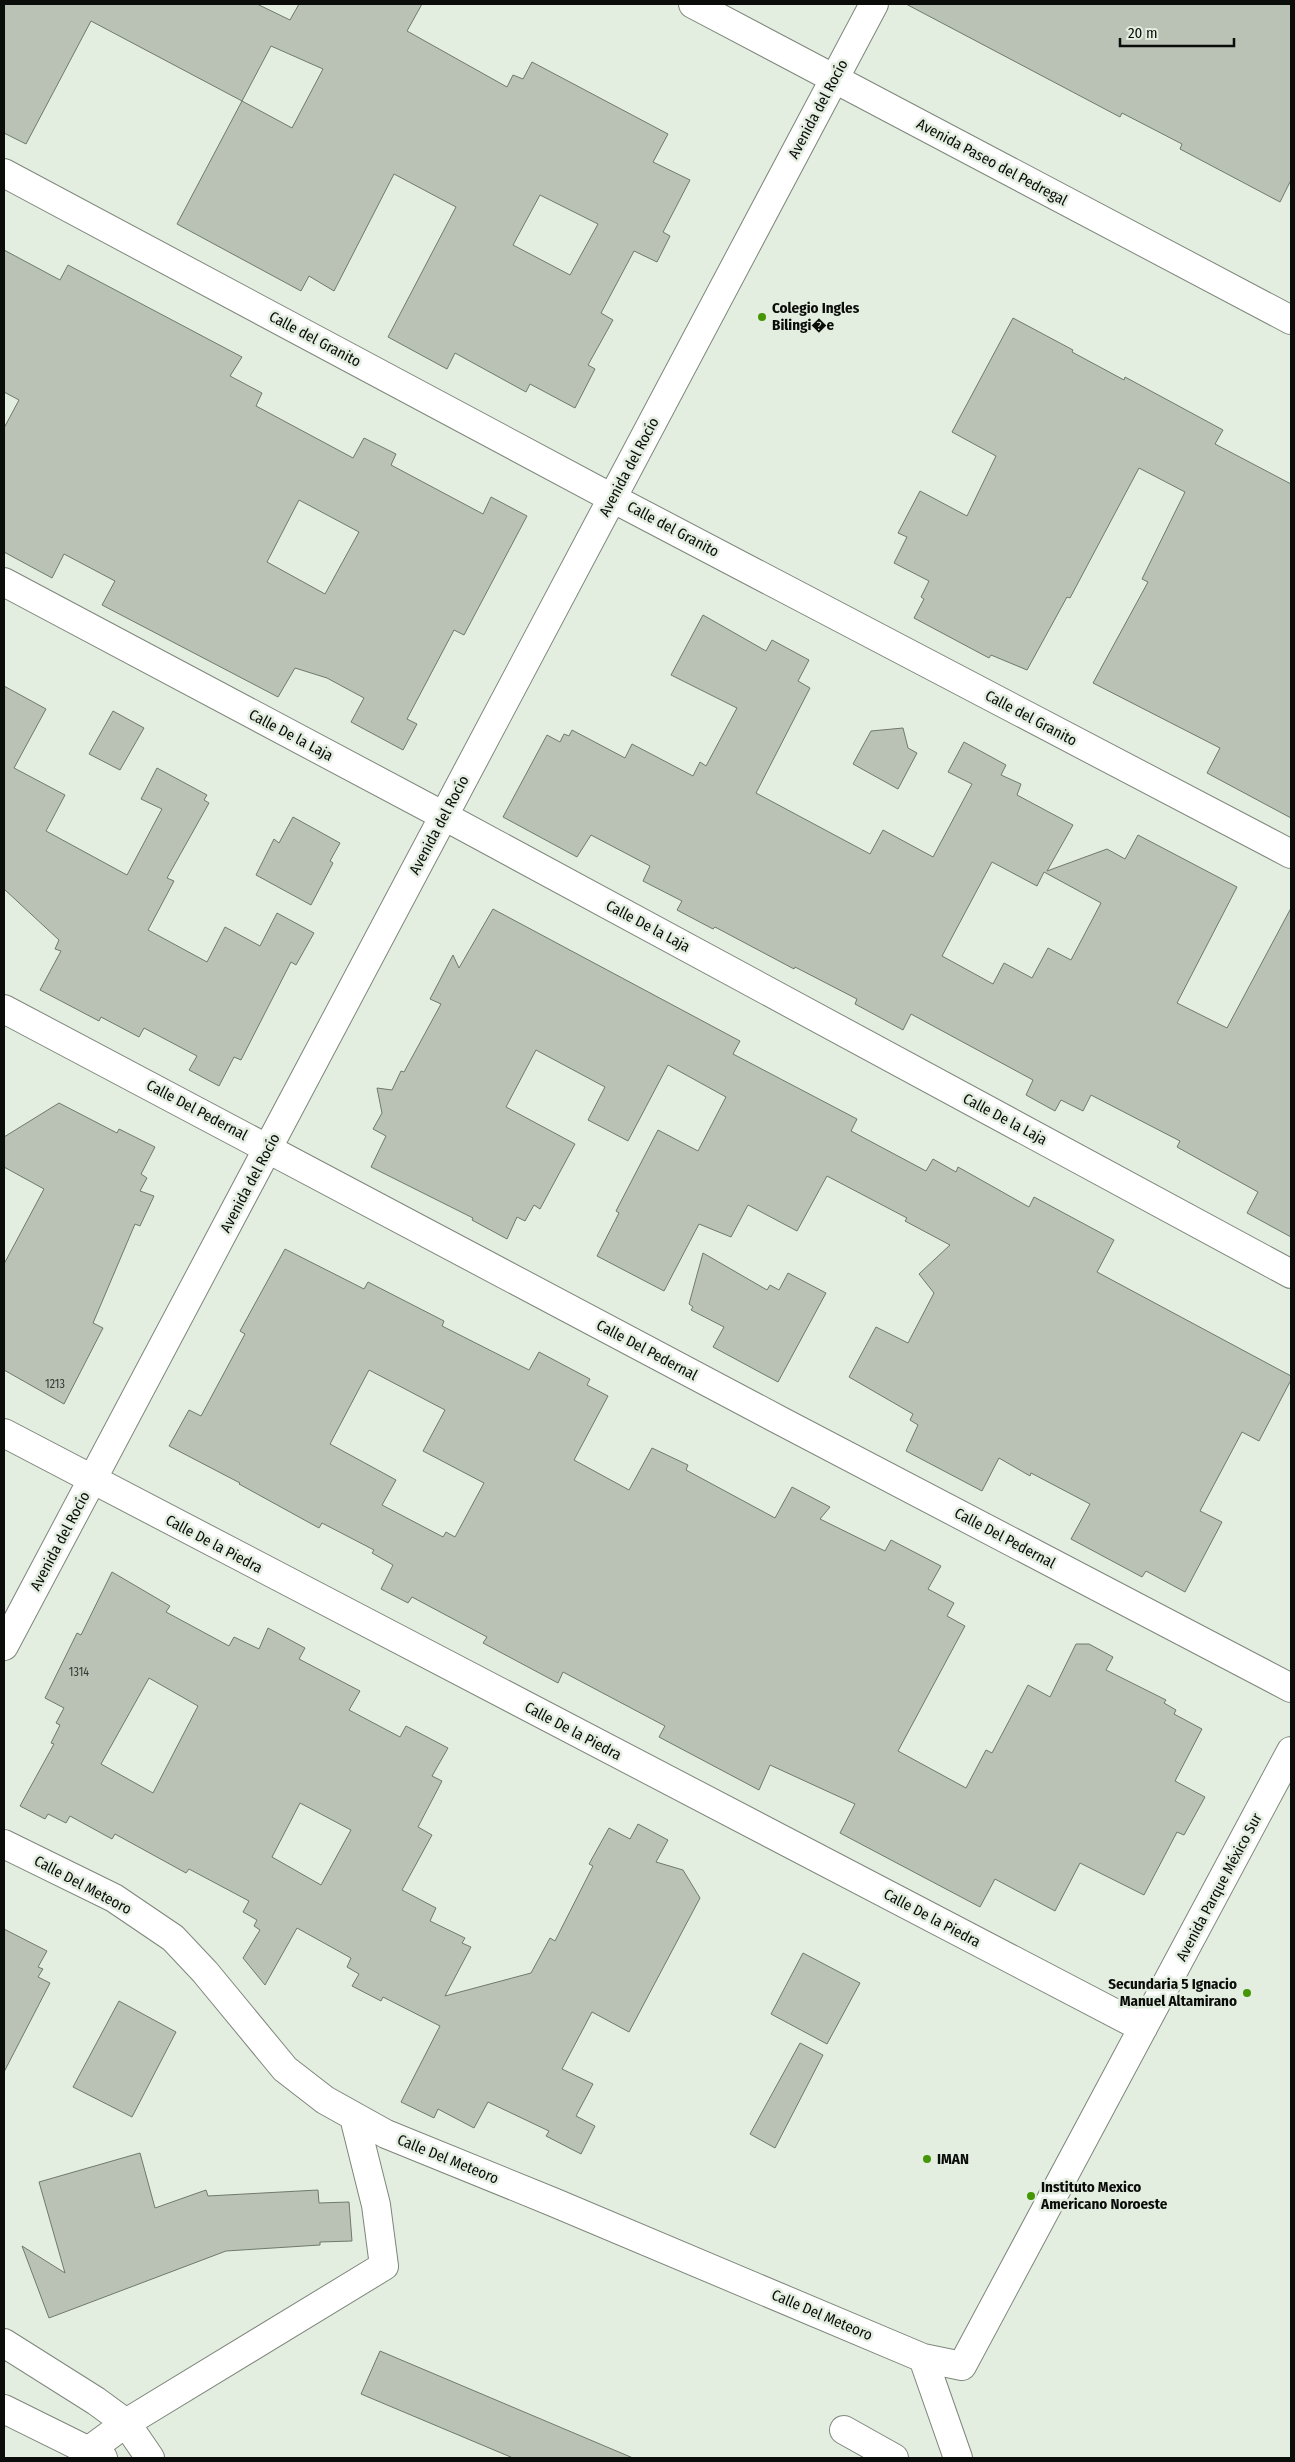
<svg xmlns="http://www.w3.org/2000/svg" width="1295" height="2462" viewBox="0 0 1295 2462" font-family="'Fira Sans Condensed',sans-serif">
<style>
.building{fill:#b9c2b5;stroke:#71796e;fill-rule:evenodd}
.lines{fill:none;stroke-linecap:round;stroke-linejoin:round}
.minor-casing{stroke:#7e877b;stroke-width:30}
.major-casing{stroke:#7e877b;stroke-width:30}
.highway-casing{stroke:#7e877b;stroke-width:30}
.minor{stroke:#fff;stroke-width:28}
.major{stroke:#fff;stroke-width:28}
.highway{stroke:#fff;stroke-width:28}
.poi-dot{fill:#449604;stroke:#e3ede0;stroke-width:2}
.labels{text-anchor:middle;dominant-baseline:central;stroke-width:5;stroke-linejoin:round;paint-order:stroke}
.number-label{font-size:12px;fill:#363a34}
.street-label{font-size:15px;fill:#0a0d09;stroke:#e3ede0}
.poi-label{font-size:15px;font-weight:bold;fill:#0a0d09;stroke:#e3ede0;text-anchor:start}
</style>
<rect width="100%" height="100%" fill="#e3ede0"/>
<path class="building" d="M4,4h253l33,16 9,-16h123l-15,27 100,56 6,-12 10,4 9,-17 136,72 -15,28 37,18 -27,52 7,4 -13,26 -23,-11 -33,62 12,7 -25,45 7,4 -20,39 -45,-24 -4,8 -71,-39 -8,16 -59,-32 68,-130 -62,-33 -60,117 -25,-15 -8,15 -124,-67 65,-123 -151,-80 -65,123 -22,-11zM271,46l52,23 -31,59 -50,-27zM540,195l58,29 -28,51 -57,-30z
M906,4h385v176l-11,22 -100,-53 2,-5 -60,-31 -2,4z
M4,250l56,30 8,-15 174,92 -12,19 32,17 -6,13 97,52 11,-20 32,16 -5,11 92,49 8,-17 36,19 -63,119 -10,-5 -47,89 10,5 -14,26 -52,-28 13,-24 -37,-20 -32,-10 -17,29 -176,-92 13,-24 -51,-27 -12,24 -48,-26v-124l15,-28 -15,-8zM299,500l60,32 -34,62 -58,-32z
M1013,318l60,32 -1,2 52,28 1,-3 98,53 -8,14 76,40v334l-84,-45 13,-25 -127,-65 55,-101 -6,-3 43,-87 -46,-24 -69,130 -3,-1 -40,73 -36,-15 -2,3 -75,-40 10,-19 -3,-2 8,-16 -35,-18 13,-26 -9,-4 22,-42 47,25 29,-60 -44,-24z
M703,615l63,36 6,-11 37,20 -11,21 12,7 -54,105 114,61 13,-24 50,27 39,-73 -24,-12 16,-30 42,23 -5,10 20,9 -4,11 56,30 -26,46 60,-22 18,10 13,-24 99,52 -60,116 50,25 64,-120v329l-44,-24 11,-21 -81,-45 3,-6 -89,-46 -8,16 -22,-11 -6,11 -29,-16 7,-15 -122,-66 -8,16 -48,-26 2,-5 -62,-32 -1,2 -79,-42 -2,2 -36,-19 5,-9 -39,-20 7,-15 -59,-31 -14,22 -74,-40 44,-82 13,7 4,-8 5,2 3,-6 53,28 7,-14 61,32 7,-14 6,4 31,-58 -66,-33zM992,862l45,24 7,-14 57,31 -30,57 -23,-12 -16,30 -28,-15 -11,21 -51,-28z
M4,686l42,23 -32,59 51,27 -19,36 81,44 35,-66 -21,-10 16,-31 50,27 -3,5 5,3 -42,75 7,3 -26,49 59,32 18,-35 35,19 17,-33 37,20 -18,32 -5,-3 -50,98 -7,-3 -15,29 -30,-16 8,-14 -53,-28 -5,9 -38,-20 -2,4 -59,-31 21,-39 -6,-2 4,-9 -55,-51z
M113,711l31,17 -24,42 -31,-16z
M903,728l5,20 9,5 -19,36 -45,-25 18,-33z
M293,817l47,26 -10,18 3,2 -22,42 -55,-30 18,-36 5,4z
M493,909l247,132 -7,13 124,65 -6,12 75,40 7,-12 23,13 2,-5 71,40 5,-10 80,43 -17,32 194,104v4l-32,61 -17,-9 -42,79 22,11 -37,70 -39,-21 -4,6 -71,-38 19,-35 -59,-31 -1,3 -31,-18 -17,33 -76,-40 12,-26 -8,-5 3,-6 -64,-37 27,-50 32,16 26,-50 -15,-19 31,-29 -45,-24 2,-3 -80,-42 -30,55 -49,-26 -17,32 -32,-13 -35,67 -67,-35 22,-43 -3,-2 42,-81 40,21 28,-54 -58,-32 -40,76 -40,-21 17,-33 -69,-37 -30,57 69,37 -35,65 -6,-4 -9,16 -8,-4 -10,22 -35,-19 1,-2 -102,-51 15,-31 -13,-7 9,-16 -5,-25 15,2 9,-19 3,1 37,-68 -11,-5 23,-44 6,13z
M59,1103l58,30 2,-4 36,18 -14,27 6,4 -7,13 14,5 -14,30 -5,-2 -42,99 10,5 -39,76 -60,-34v-106l40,-75 -40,-22v-30z
M285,1249l79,40 4,-7 76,39 -2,5 87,44 10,-18 51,27 -3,6 21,11 -34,64 55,30 23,-42 36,17 -2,5 89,48 17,-31 38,20 -10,12 65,32 6,-11 50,26 -13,23 26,14 -7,13 18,10 -67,125 68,37 20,-38 6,3 36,-68 22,12 26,-53h13l24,13 -7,13 60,30 -2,3 12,7 -2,4 28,15 -27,52 30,16 -21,38 -7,-3 -33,63 -64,-32 -25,48 -60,-32 -15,28 -140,-74 15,-29 -85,-39 -11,25 -100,-53 6,-11 -102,-54 -5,11 -75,-40 4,-6 -75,-40 -4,6 -27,-14 12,-24 -21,-12 2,-3 -52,-27 -3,5 -80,-44 1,-1 -71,-37 20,-36 12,6 44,-82 -5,-3zM369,1370l76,40 -22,41 61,32 -29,54 -9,-5 -3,5 -61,-32 14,-25 -66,-36z
M703,1253l64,37 3,-5 9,5 9,-17 38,20 -48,89 -65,-35 11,-20 -33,-17 2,-3 -4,-3z
M112,1572l58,34 -4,6 63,34 5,-9 25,12 9,-21 37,20 -6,11 61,32 -11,19 51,27 6,-11 42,22 -16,28 10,5 -24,46 14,8 -30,55 34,18 -6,13 35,17 -3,5 9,4 -26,49 86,-23 19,-35 5,3 38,-75 -4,-2 20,-36 21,11 8,-15 30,16 -12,22 27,8 17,28 -71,134 -37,-20 -30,57 31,15 -17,32 19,10 -14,28 -35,-18 3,-5 -61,-29 -14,26 -36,-19 -4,9 -33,-16 39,-76 -57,-29 -2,4 -29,-15 7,-12 -12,-7 4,-9 -54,-30 -32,57 -22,-27 17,-28 -6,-4 3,-6 -14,-8 6,-11 -60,-32 -3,4 -71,-39 -3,5 -42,-23 -4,7 -18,-9 -3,5 -25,-13 34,-62 -3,-1 9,-18 -4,-2 8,-15 -19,-10 32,-65 4,2zM149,1678l49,28 -45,87 -52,-29zM300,1803l51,27 -30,55 -49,-28z
M4,1929l43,22 -9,16 5,2 -5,8 12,6 -46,89z
M803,1953l57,30 -33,61 -56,-30z
M119,2001l57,31 -44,85 -59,-30z
M800,2043l23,12 -48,93 -25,-14z
M140,2153l15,55 51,-18 2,6 110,-6 1,13 30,-1 3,39 -32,1v3l-94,6 -177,67 -27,-72 43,27 -26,-91z
M380,2351l253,107h-120l-152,-64z"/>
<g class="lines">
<defs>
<path id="minor" d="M4,173l608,325 679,356
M4,582l440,234 847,458
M4,1009l777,412 510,267
M4,1433l1139,595
M4,1646l870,-1642
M4,1844l110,54 59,40 32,34 80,97 40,31 61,34 167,68 370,156 39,8 329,-615
M4,2343l92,58 30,22 258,-157 -8,-61 -22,-88
M923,2358l35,100
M844,2430l50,28
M88,2451l38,-28 24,35"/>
<path id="major" d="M693,4l598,316"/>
<path id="highway" d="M4,2409l99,49"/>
</defs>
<use href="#minor" class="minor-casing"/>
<use href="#major" class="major-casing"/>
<use href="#highway" class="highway-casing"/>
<use href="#minor" class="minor"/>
<use href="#major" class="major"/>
<use href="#highway" class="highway"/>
</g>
<g class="poi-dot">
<circle cx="762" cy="317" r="5"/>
<circle cx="1247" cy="1993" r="5"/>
<circle cx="927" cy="2159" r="5"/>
<circle cx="1031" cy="2196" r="5"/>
</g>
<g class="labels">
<g class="number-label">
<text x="55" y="1384">1213</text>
<text x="79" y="1672">1314</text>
</g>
<g class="street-label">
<text transform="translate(818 109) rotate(-62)">Avenida del Rocío</text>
<text transform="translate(992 162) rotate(28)">Avenida Paseo del Pedregal</text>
<text transform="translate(315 339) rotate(28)">Calle del Granito</text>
<text transform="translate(629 467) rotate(-62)">Avenida del Rocío</text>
<text transform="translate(673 529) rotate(28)">Calle del Granito</text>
<text transform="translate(1031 718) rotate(28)">Calle del Granito</text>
<text transform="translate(291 735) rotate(28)">Calle De la Laja</text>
<text transform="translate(439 825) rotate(-62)">Avenida del Rocío</text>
<text transform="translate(648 926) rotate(28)">Calle De la Laja</text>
<text transform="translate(197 1110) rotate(28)">Calle Del Pedernal</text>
<text transform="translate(1005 1119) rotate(28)">Calle De la Laja</text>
<text transform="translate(250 1183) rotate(-62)">Avenida del Rocío</text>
<text transform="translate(647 1350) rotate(28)">Calle Del Pedernal</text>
<text transform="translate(1005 1538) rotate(28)">Calle Del Pedernal</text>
<text transform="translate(60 1541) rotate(-62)">Avenida del Rocío</text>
<text transform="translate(214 1544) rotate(28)">Calle De la Piedra</text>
<text transform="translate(573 1731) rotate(28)">Calle De la Piedra</text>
<text transform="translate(83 1885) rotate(28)">Calle Del Meteoro</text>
<text transform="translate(1219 1887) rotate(-62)">Avenida Parque México Sur</text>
<text transform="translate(932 1918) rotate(28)">Calle De la Piedra</text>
<text transform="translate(448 2159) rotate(22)">Calle Del Meteoro</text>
<text transform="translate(822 2315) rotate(23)">Calle Del Meteoro</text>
</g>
<g class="poi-label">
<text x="772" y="308">Colegio Ingles<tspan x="772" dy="17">Bilingi�e</tspan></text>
<text x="1237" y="1984" text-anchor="end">Secundaria 5 Ignacio<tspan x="1237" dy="17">Manuel Altamirano</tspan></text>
<text x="937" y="2159">IMAN</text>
<text x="1041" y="2187">Instituto Mexico<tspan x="1041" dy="17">Americano Noroeste</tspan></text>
</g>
</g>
<rect width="1295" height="2462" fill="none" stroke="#0a0d09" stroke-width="10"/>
<path d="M1120 38v8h114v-8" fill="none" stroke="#0a0d09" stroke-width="2.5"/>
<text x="1128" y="38" font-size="15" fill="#0a0d09" stroke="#e3ede0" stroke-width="4" paint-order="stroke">20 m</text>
</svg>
